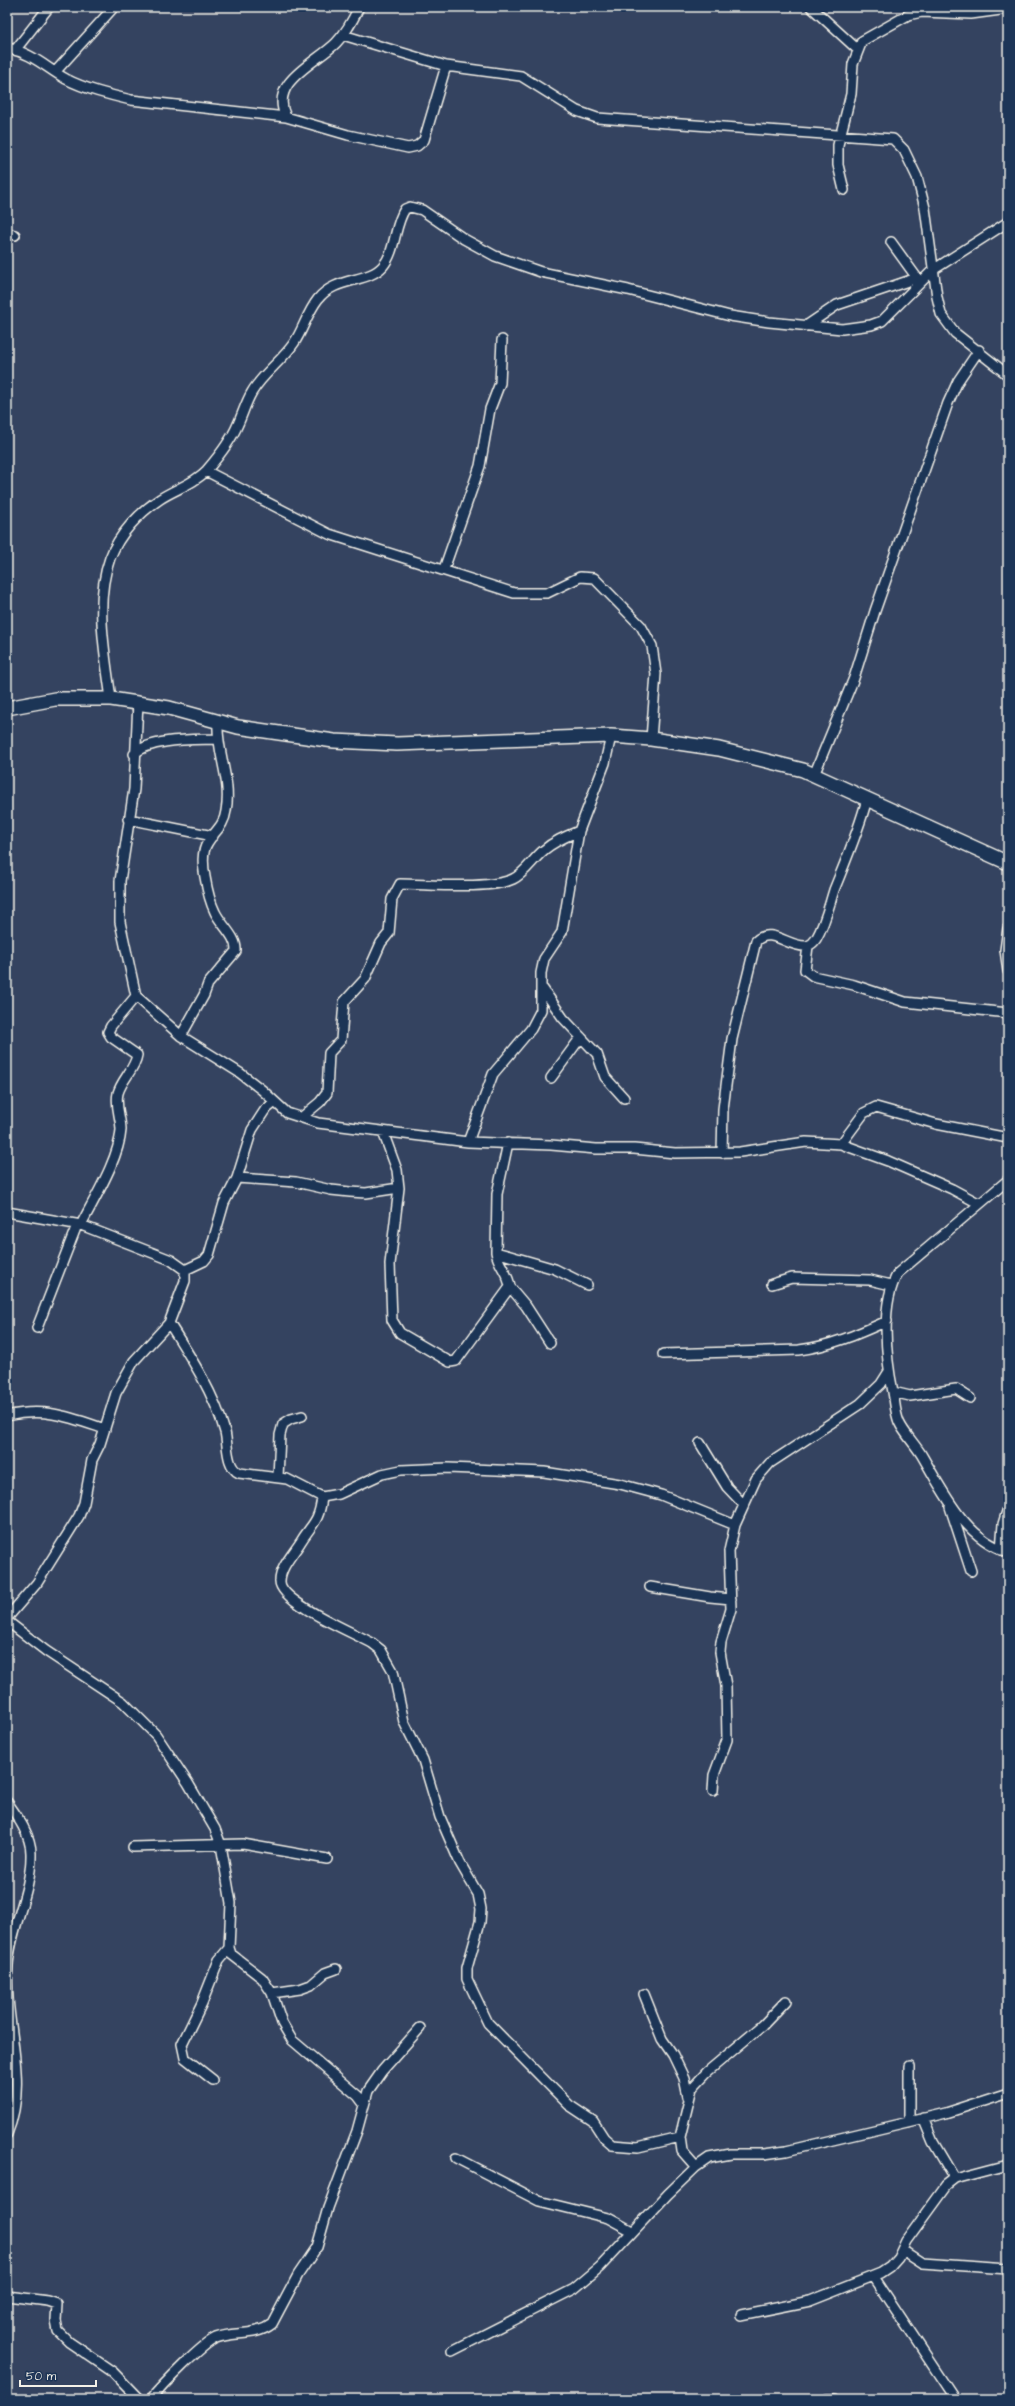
<svg xmlns="http://www.w3.org/2000/svg" width="1015" height="2406" viewBox="0 0 1015 2406" font-family="'Architects Daughter',sans-serif">
<style>
.lines{fill:none;stroke-linecap:round;stroke-linejoin:round}
.street-casing{stroke:#f4f1e8;stroke-width:12}
.secondary-casing{stroke:#f4f1e8;stroke-width:16}
.street{stroke:#1d3557;stroke-width:9}
.secondary{stroke:#1d3557;stroke-width:13}
</style>
<rect width="100%" height="100%" fill="#344360"/>
<filter id="ink" filterUnits="userSpaceOnUse"><feTurbulence type="fractalNoise" baseFrequency=".025" numOctaves="2"/><feDisplacementMap in="SourceGraphic" scale="8" xChannelSelector="R" yChannelSelector="G"/><feConvolveMatrix kernelMatrix="1 2 1 2 8 2 1 2 1" color-interpolation-filters="sRGB"/></filter>
<g filter="url(#ink)">
<g class="lines">
<defs>
<path id="street" d="M811,7l46,42
M343,35l103,31 75,10 56,35 20,7 296,21 11,11 13,27 8,31 12,89 4,17 14,19 53,42
M7,48c25,5 38,19 59,31 19,10 44,16 65,21l155,17 62,18 60,13 9,-2 7,-6 22,-74
M16,49l33,-42
M56,71l58,-64
M286,117c-18,-35 30,-54 50,-74 11,-11 17,-23 23,-36
M844,190l-6,-25v-20l13,-51 2,-30 9,-23 46,-26 14,-3 49,2 37,-5
M7,233l8,2
M891,242l29,40
M806,326l31,-21 80,-27
M206,471l123,63 185,59h33l33,-16 14,1 47,48 11,20 4,28 -5,65
M444,569l36,-103 10,-57 10,-26 2,-43
M111,699c-6,-47 -17,-96 -1,-141 9,-24 29,-45 50,-59 15,-10 34,-15 47,-29 12,-14 24,-29 31,-46 5,-11 8,-22 14,-32 11,-19 30,-31 42,-49 9,-13 13,-30 24,-44 17,-22 50,-16 65,-33 13,-15 11,-41 22,-57l5,-2 12,3 42,29 31,17 46,16 87,18 102,26 39,6 73,7 29,-4 11,-4 51,-51 75,-48
M134,754c17,-16 60,-14 83,-15
M814,775l40,-97 21,-67 73,-208 10,-22 21,-31
M128,819l85,17
M1008,928l-3,22 3,21
M808,946l-3,24 8,6 41,9 51,17 103,11
M543,989l20,29 34,36 8,23 19,21
M136,996l45,40 59,37 22,17 25,23 31,10 150,19 83,3 45,4h38l41,4 65,-1 66,-10 35,2 47,17 64,28 26,14
M181,1036l23,-41 4,-11 28,-33c1,-14 -15,-26 -21,-39 -5,-10 -8,-23 -10,-35 -2,-11 -4,-25 3,-35 7,-11 16,-16 18,-31 6,-31 -10,-59 -8,-89
M551,1078l30,-41
M302,1117l18,-15 7,-9 2,-40 12,-13 3,-38 21,-23 16,-36 8,-10 3,-34 8,-15c27,0 90,6 113,-5 12,-6 20,-20 31,-29 10,-9 23,-14 35,-19
M383,1132l14,38 2,18 -9,76 2,56 8,13 50,29 6,-1 54,-74c-1,-13 -12,-22 -14,-35l1,-58 11,-51
M468,1142l25,-68 38,-45 10,-19v-37l3,-14 18,-27 17,-101 26,-68 6,-27
M841,1144l23,-31 12,-6 60,17 72,14
M722,1153l1,-44 9,-70 24,-98c15,-15 33,7 51,5 4,-1 7,-4 9,-7 9,-15 13,-33 18,-49 12,-30 25,-60 33,-91
M237,1178l59,4 35,8 19,2 16,1 33,-5
M1008,1180l-110,93c-18,30 -12,85 -5,119 2,10 2,20 6,30 5,11 15,21 22,32 22,37 43,84 87,98
M7,1212l74,13 90,35 14,10v11l-16,42 -35,38 -18,32 -16,51 -8,16 -8,43 -5,13 -42,67 -30,35
M81,1225c13,-26 38,-66 40,-95 0,-12 -6,-24 -3,-37 4,-14 17,-24 19,-38l-26,-18 -3,-5 3,-6 25,-30 -16,-74v-41l14,-92 4,-87
M496,1252l59,17 32,16
M185,1270l19,-9 5,-6 15,-52 13,-25 15,-48 13,-20 10,-8
M772,1284l20,-6 78,2 21,5
M510,1287l16,19 24,37
M169,1323c21,33 45,70 56,109 3,12 1,35 14,41l48,6 35,18 17,-3 43,-20 19,-4 47,-2 96,4 76,12 41,11 74,30
M37,1328l40,-103
M663,1354l136,-4c32,-4 59,-16 88,-29
M893,1392l17,4 46,-7 14,9
M7,1416c38,-9 62,1 98,13
M700,1443l27,44 17,18
M278,1477l2,-42 3,-11 8,-5 11,-3
M322,1497c-3,26 -10,26 -22,46 -7,11 -20,25 -20,38 -1,21 74,52 92,62l9,7 12,21 11,51 19,38 17,57 20,46 18,31 3,15 -1,13 -13,46v11l21,44 81,82 24,16 11,17 8,7 26,2 42,-10
M950,1507l21,64
M1001,1550l2,-26 5,-16
M650,1587l60,10 21,2
M7,1621l39,30 77,51 33,33 32,48 27,46 6,16 10,58 -2,45 2,6 31,24 10,15 10,30 10,17 66,56 6,8
M713,1791l1,-16 13,-35 -1,-54 -6,-34 1,-10 10,-33 -2,-58 6,-26 21,-46 14,-16 90,-59 21,-20 7,-11
M7,1802c10,14 24,33 24,51 1,39 -21,75 -23,113 -5,57 22,113 -1,168
M133,1847l110,-3 84,15
M272,1993l28,-4 11,-4 14,-12 11,-4
M644,1994l18,45 11,16 11,23 4,19
M909,2066v56
M213,2080l-28,-22 -3,-14 20,-41 17,-43 10,-12
M923,2118l10,24 22,37
M456,2158l83,43 69,17 24,13
M696,2167l-14,-16 -2,-14 12,-49 15,-16 56,-47 23,-24
M902,2250l20,13 86,6
M874,2277l81,122
M7,2296l41,5 9,3 -1,17 2,10 11,11 44,30 26,27
M741,2315l69,-14 71,-28 9,-6 8,-9 8,-17 40,-55 9,-7 53,-14
M452,2351l122,-62 26,-22 68,-73 28,-27 13,-9 22,-4h33l22,-3 160,-38 62,-20
M151,2399c11,-13 51,-55 65,-61 19,-7 39,-1 56,-14l26,-49 19,-28 11,-39 29,-77 11,-40 14,-20 38,-43
M827,2399h8"/>
<path id="secondary" d="M7,708l48,-9h56l58,9 69,19 96,14 63,3 214,-8 40,3 68,10 84,21 205,93"/>
</defs>
<use href="#street" class="street-casing"/>
<use href="#secondary" class="secondary-casing"/>
<use href="#street" class="street"/>
<use href="#secondary" class="secondary"/>
</g>
</g>
<rect width="1015" height="2406" fill="none" stroke="#1d3557" stroke-width="24"/>
<rect x="12" y="12" width="991" height="2382" fill="none" stroke="#f4f1e8" stroke-width="1.5" filter="url(#ink)"/>
<path d="M20 2380v6h76v-6" fill="none" stroke="#f4f1e8" stroke-width="2"/>
<text x="26" y="2380" font-size="12" fill="#f4f1e8" stroke="#1d3557" stroke-width="3" paint-order="stroke">50 m</text>
</svg>
